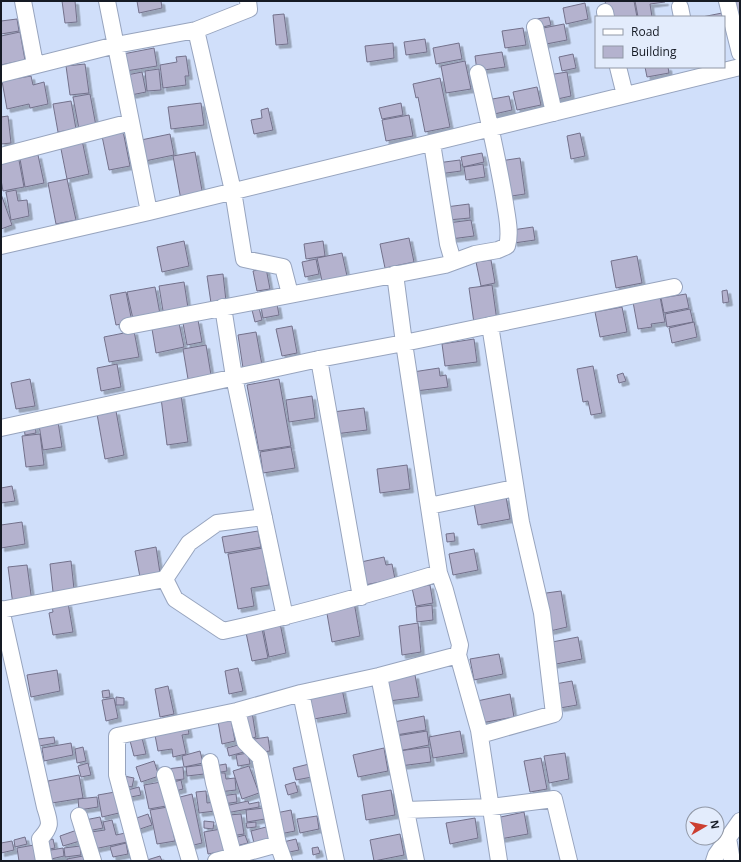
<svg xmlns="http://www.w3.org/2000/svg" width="741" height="862" viewBox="0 0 741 862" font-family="'Open Sans',sans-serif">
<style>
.building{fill:#b4b2ce;stroke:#73718b;filter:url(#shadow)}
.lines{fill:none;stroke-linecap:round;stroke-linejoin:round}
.minor-casing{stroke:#97a4be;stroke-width:18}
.minor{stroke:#fff;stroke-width:16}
</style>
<defs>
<filter id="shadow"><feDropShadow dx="3.5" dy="3.5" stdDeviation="0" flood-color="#0004"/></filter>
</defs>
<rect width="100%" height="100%" fill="#d0dffa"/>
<path class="building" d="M62,1h13l2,21 -12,1z
M137,1h24l1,7 -23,5z
M605,1h29l3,16h-29z
M635,1h30v1l-15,2 2,13h-14z
M735,1h5v14l-2,1z
M585,3l3,16 -22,5 -3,-16z
M722,13v4h-20z
M284,14l4,30 -12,1 -3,-30z
M549,17l2,8 -12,3 -2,-9z
M17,19l2,12 -18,3v-13z
M564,24l3,16 -26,5 -3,-16z
M523,28l3,17 -21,3 -3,-17z
M20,32l5,28 -24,5v-29z
M425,39l2,13 -21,3 -2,-13z
M393,43l1,15 -27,4 -2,-16z
M459,43l3,16 -26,5 -3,-16z
M154,48l3,18 -31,5 -3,-17z
M502,52l3,15 -28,4 -2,-15z
M573,54l3,14 -14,3 -3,-14z
M186,56l3,20h-4l1,9 -23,3 -3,-23 17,-3 -1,-5z
M465,61l6,28 -25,4 -5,-27z
M85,64l4,29 -19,2 -4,-29z
M645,67h23l1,6 -22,4z
M159,69l2,21 -14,1 -2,-20z
M142,72l4,20 -15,3 -4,-20z
M567,72l4,24 -18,4 -5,-25z
M31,76l2,9 11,-3 4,22 -18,4 -1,-4 -22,5 -5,-28z
M440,78l10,49 -25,5 -7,-35 -2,1 -3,-14z
M537,87l4,18 -24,5 -4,-18z
M90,94l6,32 -17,3 -6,-32z
M509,96l3,14 -22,5 -3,-15z
M71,101l5,28 -18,3 -5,-28z
M201,103l3,22 -33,4 -3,-22z
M401,103l2,12 -21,4 -3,-11z
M268,108l5,22 -19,4 -3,-14 11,-2 -1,-8z
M409,115l4,21 -27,5 -4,-21z
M8,116l3,27 -10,1v-27z
M123,131l7,35 -21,4 -7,-34z
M580,133l5,23 -14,3 -4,-23z
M170,134l4,21 -29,6 -4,-21z
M82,140l7,34 -22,5 -7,-35z
M195,152l8,44 -22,4 -8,-44z
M482,153l2,9 -21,5 -2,-10z
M18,155l6,32 -21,4 -2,-11v-21z
M38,155l6,28 -19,4 -5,-28z
M520,158l5,36 -20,3 -5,-36z
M460,160l1,11 -22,3 -2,-11z
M483,164l2,13 -19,3 -2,-13z
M67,179l9,41 -20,4 -8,-41z
M16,190l2,11 9,-1 2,16 -18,4 -5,-28z
M1,194l11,31 -11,4z
M469,204l1,14 -22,2 -2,-13z
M471,220l3,16 -23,3 -3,-16z
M533,227l2,13 -21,3 -2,-13z
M409,238l5,24 -29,6 -5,-24z
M184,241l5,25 -27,6 -5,-25z
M323,241l2,15 -19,3 -2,-15z
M342,253l5,23 -25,5 -5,-23z
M637,256l5,27 -26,5 -5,-27z
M316,259l3,15 -14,3 -3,-15z
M491,260l4,23 -14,3 -5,-24z
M266,268l4,21 -13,2 -4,-20z
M223,274l3,27 -15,2 -4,-27z
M184,282l4,26 -25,3 -4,-25z
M492,285l5,36 -23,2 -5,-35z
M155,287l5,27 -27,5 -6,-27z
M727,290l2,12 -6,1 -1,-12z
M126,292l6,30 -16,3 -6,-30z
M686,294l3,14 -25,5 -3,-15z
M660,297l5,25 -14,2 1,3 -14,2 -5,-27z
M277,304l2,11 -16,3 -2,-11z
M622,307l5,25 -27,5 -5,-25z
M259,308l3,12 -7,2 -3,-12z
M690,309l3,13 -26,5 -2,-13z
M198,320l4,22 -15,3 -4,-22z
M694,322l3,15 -25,6 -3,-15z
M179,323l5,24 -28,6 -4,-24z
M292,326l5,27 -15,3 -6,-27z
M134,331l5,26 -30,5 -5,-25z
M256,332l6,33 -19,3 -5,-33z
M474,339l3,23 -32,4 -3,-22z
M206,345l5,30 -23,4 -5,-30z
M117,364l4,23 -20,4 -4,-23z
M593,366l9,47 -11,2 -3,-14 -5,1 -6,-33z
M439,368l1,8 6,-1 2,12 -32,4 -3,-19z
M623,373l3,8 -7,2 -2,-8z
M30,379l5,27 -19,3 -5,-26z
M279,379l12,67 -32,5 -12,-66z
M181,395l7,47 -21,3 -6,-47z
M312,396l3,22 -26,4 -3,-22z
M364,408l3,22 -32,4 -2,-22z
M116,411l8,44 -19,4 -8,-45z
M58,422l4,25 -19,3 -4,-25z
M35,425l1,8 -11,2 -1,-8z
M40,434l4,31 -18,2 -4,-31z
M291,447l4,21 -32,5 -3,-21z
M407,465l3,24 -30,4 -3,-24z
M12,486l3,15 -14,2v-15z
M506,497l4,22 -32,6 -4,-22z
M22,522l3,22 -24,4v-23z
M258,531l3,16 -36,6 -3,-16z
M454,533l1,8 -8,1 -1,-8z
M156,547l4,26 -20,4 -5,-26z
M263,548l6,37 -18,3 3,18 -16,3 -10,-55z
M474,549l4,21 -25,5 -4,-21z
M384,557l2,8 6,-1 3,15 -30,6 -4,-23z
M71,561l3,28 -21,3 -3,-28z
M27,565l5,37 -19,3 -5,-38z
M430,585l3,18 -17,3 -4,-18z
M561,591l6,36 -21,5 -7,-38z
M354,602l6,34 -28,6 -6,-34z
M68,603l5,29 -20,3 -4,-22 4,-1 -1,-6z
M432,605l1,15 -16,2 -1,-15z
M280,623l6,30 -17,4 -6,-30z
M418,623l3,29 -19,3 -3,-29z
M261,624l7,34 -16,3 -7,-33z
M578,637l4,22 -31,6 -4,-22z
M499,654l4,20 -29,6 -4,-21z
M238,668l5,23 -14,3 -4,-23z
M57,670l3,21 -29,6 -4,-22z
M415,675l4,22 -30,4 -3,-22z
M572,681l5,24 -17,3 -5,-24z
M168,686l6,28 -14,3 -5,-28z
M342,689l5,24 -33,6 -4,-23z
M109,690l1,7 -7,1 -1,-7z
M510,694l4,23 -33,6 -4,-22z
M116,697l8,1v7h-8z
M114,698l4,20 -12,3 -4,-21z
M252,712l4,25 -7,2 -4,-25z
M230,714l5,27 -13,3 -5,-28z
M424,716l2,14 -30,5 -2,-13z
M187,724l2,10 -7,1 4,19 -13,3 -1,-8 -14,2 -4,-21z
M427,731l2,14 -30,6 -3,-15z
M460,731l4,22 -31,5 -4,-21z
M141,734l5,20 -12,2 -5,-19z
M54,737l1,6 -16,3 -1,-7z
M268,737l2,14 -14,2 -2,-14z
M71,743l2,12 -29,6 -2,-13z
M242,744l2,8 -15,4 -2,-8z
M83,747l3,14 -9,2 -2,-14z
M429,747l2,15 -31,4 -2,-15z
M384,748l4,23 -30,6 -5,-22z
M200,751l3,12 -19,4 -2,-11z
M248,753l2,11 -12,2 -2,-11z
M565,753l4,26 -20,4 -5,-27z
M541,758l6,31 -17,3 -6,-31z
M154,761l5,15 -18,6 -5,-15z
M88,763l3,12 -10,2 -3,-11z
M226,764l1,7 -12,2 -1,-7z
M309,764l3,13 -16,3 -3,-12z
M202,765l2,9 -17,2 -1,-9z
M249,766l10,27 -17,6 -9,-28z
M183,767l1,12 -16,2 -1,-12z
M217,773h8l1,6 9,-1 1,12 -17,2z
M79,775l4,23 -31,5 -4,-22z
M124,776l10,2 -2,9 -10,-2z
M181,780l2,9 -11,3 -2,-9z
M161,782l5,24 -17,3 -5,-24z
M295,782l3,10 -10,3 -3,-10z
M139,787l2,8 -15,3 -2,-7z
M391,790l4,25 -29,5 -4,-25z
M206,791l1,12 7,-1 1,9 -16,2 -3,-21z
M115,792l4,21 -17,4 -4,-22z
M192,794l10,49 -16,4 -10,-49z
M236,794l1,8 -14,2 -2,-8z
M97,797l1,10 -19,3 -1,-11z
M248,801l1,3 10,-2v5l-33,6 -1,-7z
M168,807l7,34 -18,3 -7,-34z
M264,808l1,11 -18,3 -1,-12z
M291,810l4,21 -15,3 -4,-21z
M524,812l4,22 -28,5 -4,-21z
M148,814l4,11 -18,6 -3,-11z
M241,814l3,20 -13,2 -2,-21z
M317,816l2,13 -19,4 -3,-14z
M100,817l3,11 -15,3 -3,-11z
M475,818l3,20 -28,6 -4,-21z
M112,820l4,15 14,-3 2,9 -38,8 -3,-17 14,-2 -2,-8z
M204,821l10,1 -1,7 -9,-1z
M256,822v5l-9,1 -1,-5z
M266,827l3,12 -15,4 -3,-12z
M221,829l4,22 -17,3 -4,-22z
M77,830l3,11 -17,5 -3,-10z
M400,834l4,21 -30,6 -4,-21z
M245,835l3,8 -12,3 -2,-8z
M25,837l2,7 -12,3 -1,-7z
M53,839l2,9 -11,2 -2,-8z
M296,839l3,11 -14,3 -2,-11z
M12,841l2,9 -13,3v-10z
M126,843l2,11 -15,3 -3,-10z
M34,845l3,16h-18l-2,-13z
M80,846l1,9 -16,2 -1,-9z
M318,847l2,6 -7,2 -1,-7z
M63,848l1,8 -17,4 -2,-9z
M83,856l1,5h-17v-2z
M160,856l2,5h-18z"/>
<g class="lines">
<defs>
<path id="minor" d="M23,1l12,63
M107,1l42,211
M727,1l13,52
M680,7l2,10
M605,12l1,5
M535,27l19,86
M196,30l37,161 11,68 39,8 7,27
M618,67l7,28
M1,74l115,-29 80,-15 53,-21 -1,-8
M432,143l16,101 5,17
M1,156l130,-34
M1,246l148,-34 591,-145
M395,274l9,69 35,230 6,17 15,55 -2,10 21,75 20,131
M223,307l11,70 51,240
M128,326l317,-61 30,-11 23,-4 9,-4c4,-13 0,-29 -2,-43 -7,-44 -17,-87 -27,-130
M319,359l42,238
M1,428l318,-69 85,-16 270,-56
M429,506l86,-18
M165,579l24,-36 28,-20 47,-6
M1,609l44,198c5,16 7,19 -5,32l4,22
M1,610l164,-31 10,20 48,32c73,-16 144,-36 216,-58
M379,676l37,185
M301,693l35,168
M237,711l8,31 15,15 18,87 6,17
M480,735l74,-21 -12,-101 -21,-91 -31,-197
M210,762l4,21 21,78
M165,775l25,86
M406,810l85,-3 63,-8 15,62
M79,816l14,45
M728,838l4,23
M140,861l-23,-86v-39l120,-25 64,-18 78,-17 79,-21
M216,861l62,-17
M714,861l2,-6 24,-34"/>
</defs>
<use href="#minor" class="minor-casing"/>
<use href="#minor" class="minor"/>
</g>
<rect width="741" height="862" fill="none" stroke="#151a24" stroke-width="4"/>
<rect x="595" y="16" width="130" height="52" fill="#e3ecfc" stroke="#9198a6"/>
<rect x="603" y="29" width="20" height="6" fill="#ffffff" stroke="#9198a6"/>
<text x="631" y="36" font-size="12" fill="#151a24">Road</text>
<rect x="603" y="46" width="20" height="12" fill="#b4b2ce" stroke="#9198a6"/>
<text x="631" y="56" font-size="12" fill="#151a24">Building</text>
<g transform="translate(705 826) rotate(81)"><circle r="19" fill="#e3ecfc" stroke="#9198a6"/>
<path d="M0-3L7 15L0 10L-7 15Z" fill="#cc3f31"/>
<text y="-6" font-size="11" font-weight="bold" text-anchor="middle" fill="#151a24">N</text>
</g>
</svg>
